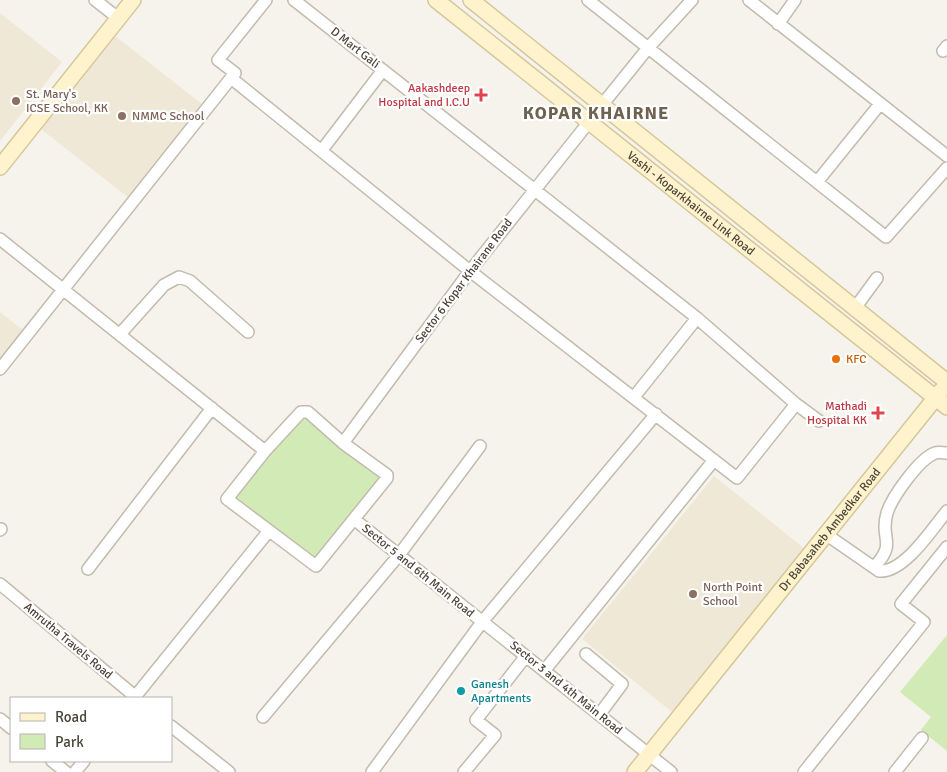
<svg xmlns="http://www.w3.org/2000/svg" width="947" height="772" viewBox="0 0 947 772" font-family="Signika,sans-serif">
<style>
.education{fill:#efe8d6}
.green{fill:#d2eab5}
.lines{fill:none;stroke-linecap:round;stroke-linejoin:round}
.street-casing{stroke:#c2bbae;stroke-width:14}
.secondary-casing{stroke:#d6c79b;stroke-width:18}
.street{stroke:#fff;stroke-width:11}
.secondary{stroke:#fff3cd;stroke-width:15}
.health-dot{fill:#e0444e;stroke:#fff;stroke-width:2}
.education-dot{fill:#8d6e63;stroke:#fff;stroke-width:2}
.food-dot{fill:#e8710a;stroke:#fff;stroke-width:2}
.culture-dot{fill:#0f9aa8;stroke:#fff;stroke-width:2}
.labels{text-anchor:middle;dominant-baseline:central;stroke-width:4.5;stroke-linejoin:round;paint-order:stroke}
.street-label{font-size:12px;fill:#4b4439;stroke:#fff}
.health-label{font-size:12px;fill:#be3a42;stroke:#fff;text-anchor:end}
.education-label{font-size:12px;fill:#785e54;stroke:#fff;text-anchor:start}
.food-label{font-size:12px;fill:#c56008;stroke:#fff;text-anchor:start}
.culture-label{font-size:12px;fill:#0d838f;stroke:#fff;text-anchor:start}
.district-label{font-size:18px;font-weight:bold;letter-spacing:1px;fill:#6e6250;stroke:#fff}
</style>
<rect width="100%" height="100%" fill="#f6f3ec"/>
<path class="education" d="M0,13l62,49 -62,79z
M114,35l88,69 -73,94 -88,-69z
M0,312l24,19 -24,30z
M714,476l90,72 -132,164 -90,-73z"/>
<path class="green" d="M308,407l79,64 -75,91 -78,-63z
M947,635v116l-26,-21 10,-13 -31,-25z"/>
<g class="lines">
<defs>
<path id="street" d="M95,0l23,18
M294,0l403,318 99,86 23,17
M588,0l298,237 61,-69
M749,0l198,156
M778,24l17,-24
M943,51l4,-5
M231,78l4,-5 -17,-13 48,-60
M602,105l46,-57 44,-48
M322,150l61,-80
M817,182l63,-78
M0,239l265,212
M855,308l22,-30
M120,334l44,-49 15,-8 11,4 58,51
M0,369l231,-291 239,193 267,207 59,-74
M634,397l63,-79
M301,412h7l35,31 44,32v3l-71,88 -89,-67 38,-48z
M343,443l127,-172 119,-149
M355,520l316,252
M0,530l1,-1
M827,535l52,36c25,2 53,-42 68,-60
M874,567c24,-25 5,-28 13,-54 5,-16 32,-54 48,-60 3,-1 9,0 12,0
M88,569l124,-161
M0,584l137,114
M586,654l36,30 -23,31
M544,671l170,-211
M134,698l134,-166
M263,717l136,-162 81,-109
M0,719l11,9
M171,726l58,46
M52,761l14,11
M75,772l9,-11
M372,772l110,-150 174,-208
M464,772l31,-37 -19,-15 50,-64
M804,772l120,-150 -23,-18 46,-57
M895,772l27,-34"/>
<g id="secondary">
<path id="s1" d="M436,0l511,407"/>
<path d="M471,0l476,382"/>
<path d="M0,167l133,-167"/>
<path id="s2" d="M635,772l306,-381"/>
</g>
</defs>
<use href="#street" class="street-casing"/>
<use href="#secondary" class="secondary-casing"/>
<use href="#street" class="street"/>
<use href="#secondary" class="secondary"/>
</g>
<g class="health-dot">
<path d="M478.5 87.5h5v5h5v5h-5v5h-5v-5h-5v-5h5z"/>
<path d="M875.5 405.5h5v5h5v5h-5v5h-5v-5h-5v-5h5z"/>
</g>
<g class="education-dot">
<circle cx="16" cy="101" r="5"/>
<circle cx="122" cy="116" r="5"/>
<circle cx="693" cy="594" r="5"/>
</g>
<circle class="food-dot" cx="836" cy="359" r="5"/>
<circle class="culture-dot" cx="461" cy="691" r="5"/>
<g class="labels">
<g class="street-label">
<text transform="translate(355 48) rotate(38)">D Mart Gali</text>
<text stroke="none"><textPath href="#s1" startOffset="326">Vashi - Koparkhairne Link Road</textPath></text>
<text transform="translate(464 281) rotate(-53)">Sector 6 Kopar Khairane Road</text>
<text stroke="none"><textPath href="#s2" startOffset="311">Dr Babasaheb Ambedkar Road</textPath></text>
<text transform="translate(418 571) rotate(39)">Sector 5 and 6th Main Road</text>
<text transform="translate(68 641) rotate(40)">Amrutha Travels Road</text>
<text transform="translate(566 688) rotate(39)">Sector 3 and 4th Main Road</text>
</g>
<g class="health-label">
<text x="470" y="88">Aakashdeep<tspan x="470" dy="14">Hospital and I.C.U</tspan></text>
<text x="867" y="406">Mathadi<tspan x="867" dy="14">Hospital KK</tspan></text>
</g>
<g class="education-label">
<text x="26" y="94">St. Mary's<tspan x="26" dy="14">ICSE School, KK</tspan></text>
<text x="132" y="116">NMMC School</text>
<text x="703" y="587">North Point<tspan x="703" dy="14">School</tspan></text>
</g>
<g class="food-label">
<text x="846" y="359">KFC</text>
</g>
<g class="culture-label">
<text x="471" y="684">Ganesh<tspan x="471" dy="14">Apartments</tspan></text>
</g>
<g class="district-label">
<text x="596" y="113">KOPAR KHAIRNE</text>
</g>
</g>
<rect x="10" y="697" width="162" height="65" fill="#ffffff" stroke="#b7b4b0"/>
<rect x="20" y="713" width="25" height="8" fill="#fff3cd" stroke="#b7b4b0"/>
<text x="55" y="722" font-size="15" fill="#4b4439">Road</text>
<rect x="20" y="734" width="25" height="15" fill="#d2eab5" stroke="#b7b4b0"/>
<text x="55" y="747" font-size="15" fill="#4b4439">Park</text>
</svg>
